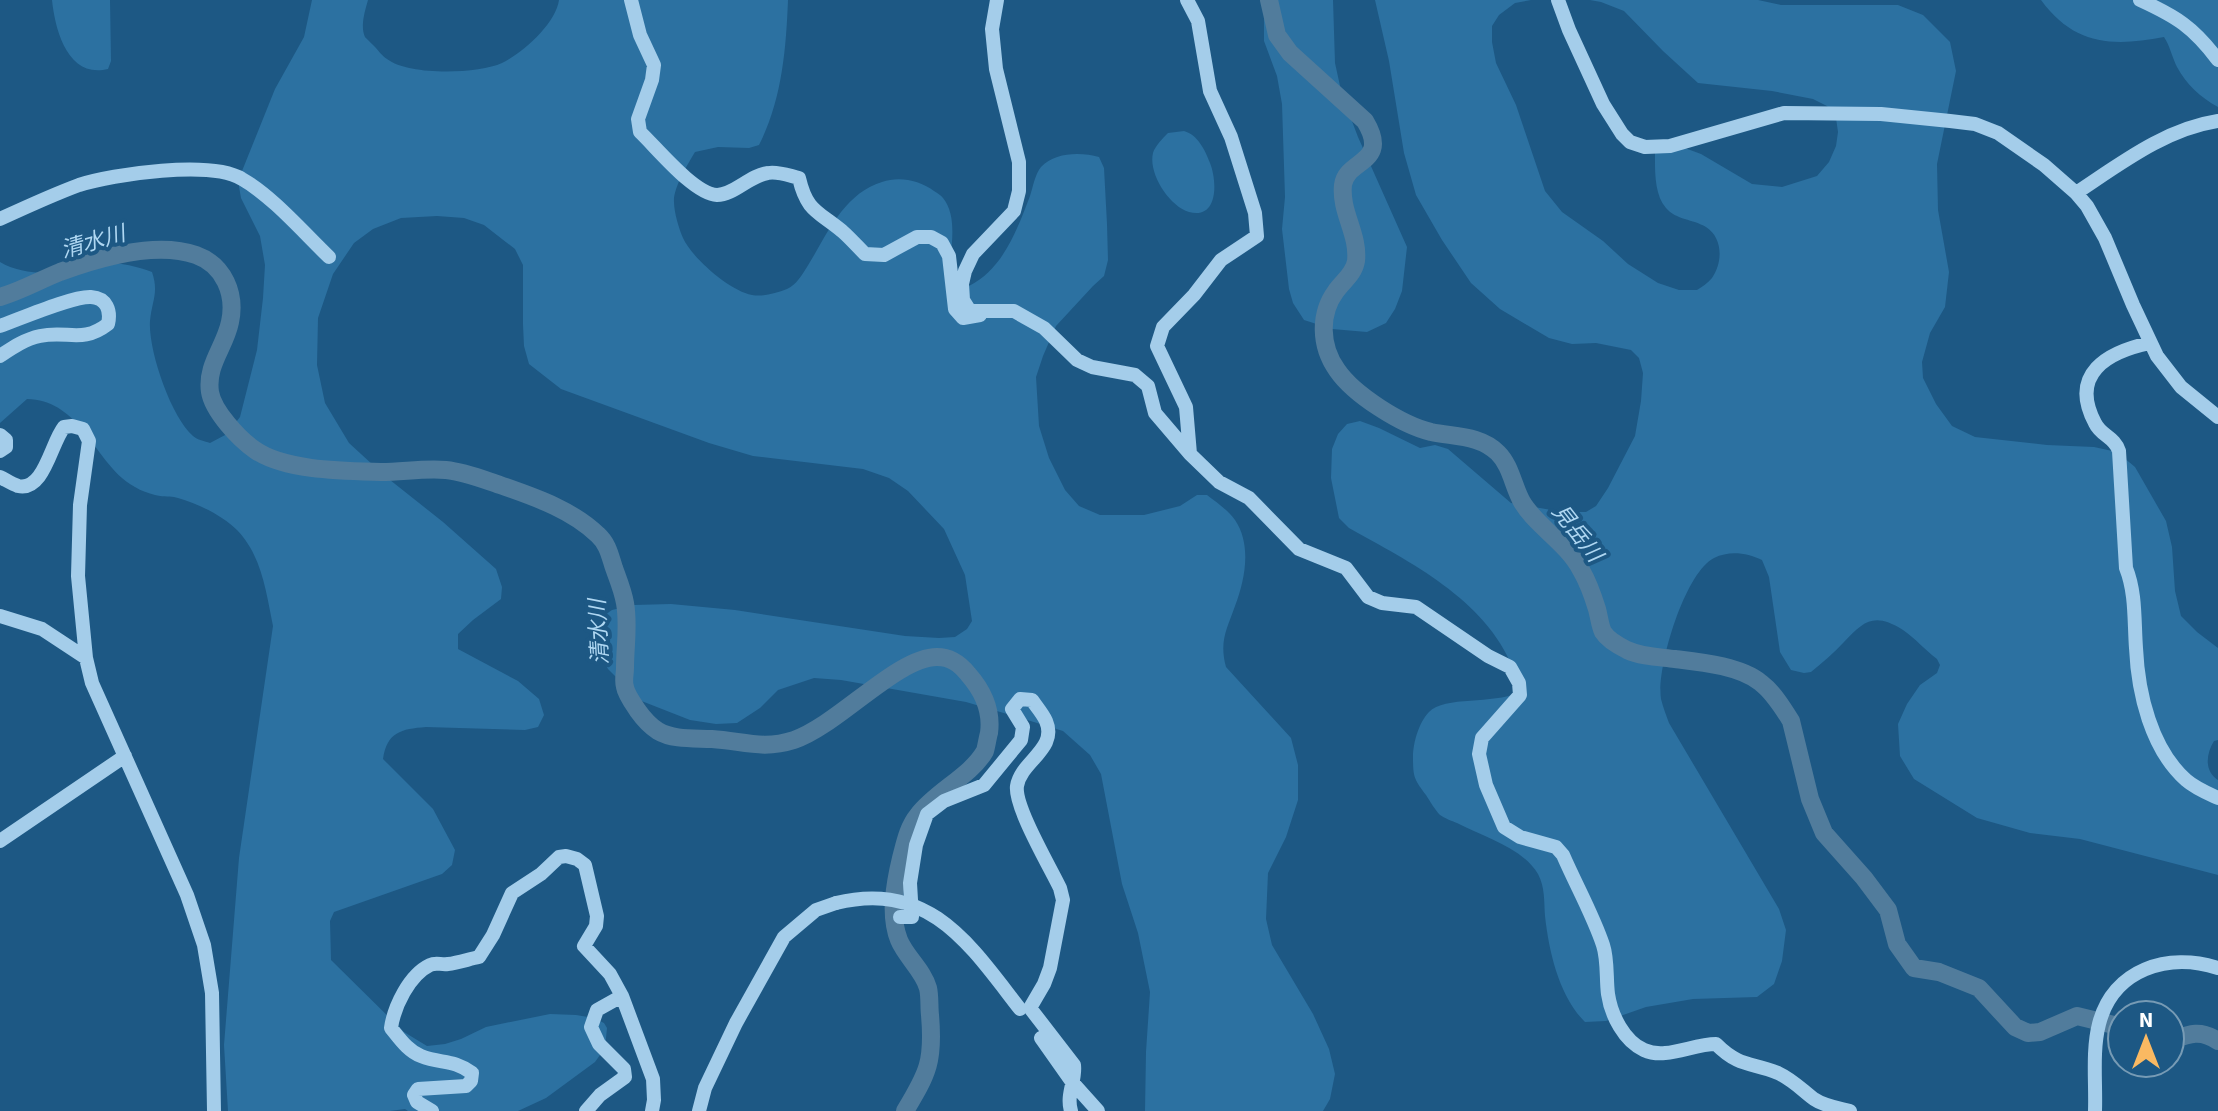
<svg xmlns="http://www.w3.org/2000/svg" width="2218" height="1111" viewBox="0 0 2218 1111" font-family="'Source Sans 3','Noto Sans JP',sans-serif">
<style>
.green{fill:#2c71a1}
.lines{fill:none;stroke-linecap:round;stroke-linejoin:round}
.river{stroke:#517c9c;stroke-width:18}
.minor{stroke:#a4cdea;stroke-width:14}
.minor-bridge{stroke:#a4cdea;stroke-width:14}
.labels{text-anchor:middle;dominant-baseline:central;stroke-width:8;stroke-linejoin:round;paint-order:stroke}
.water-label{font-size:22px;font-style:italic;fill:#afd7f2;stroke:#1d5884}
</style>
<rect width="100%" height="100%" fill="#1d5884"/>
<path class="green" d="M52,0h58l1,61 -3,8c-40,10 -53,-39 -56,-69z
M312,0h56c-3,11 -8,26 -3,37 1,1 8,8 9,9 4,4 8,10 13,13 22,17 91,15 115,4 21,-10 54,-40 57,-63h229c-2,50 -6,100 -29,145l-10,3 -31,-1 -23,5c-7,12 -22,36 -21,50 0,10 5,27 9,36 9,20 47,53 69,57 12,2 24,-2 35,-6 9,-4 15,-14 20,-22 20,-32 36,-73 75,-85 17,-6 37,-2 52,9 3,2 7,4 9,7 15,18 8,51 6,72l20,16c34,-17 48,-56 61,-90 3,-9 5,-22 11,-29 14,-15 40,-15 58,-10l5,11 3,56 1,36 -4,16 -11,10 -37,40 -13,30 -7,21 3,49 10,32 16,32 14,16 21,9h44l36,-9 17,-11h10c9,7 21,15 28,25 17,25 10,60 0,86 -8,23 -16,35 -9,61l65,71 7,27v35l-12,37 -18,36 -2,46 6,26 41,69 16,35 6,25 -5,25 -7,12h-178l1,-59 4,-60 -12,-59 -16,-49 -21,-110 -11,-19 -27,-24 -49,-15 -48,-14 -125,-22 -27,-2 -36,12 -18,18 -23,15 -21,1 -26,-4 -51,-20 -31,-31 -9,-17 -1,-21 5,-15 9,-6 22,-5 37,-1 64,6 170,26 34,2 16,-1 12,-8 5,-8 -7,-46 -21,-46 -36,-38 -19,-13 -26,-9 -110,-13 -44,-13 -148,-54 -32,-25 -5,-18 -1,-22v-59l-8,-16 -31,-24 -20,-7 -27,-2 -36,2 -28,11 -19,14 -21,31 -15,44 -1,47 8,38 24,40 36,33 58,46 53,47 6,18 -1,12 -28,21 -15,14v15l60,32 21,18 5,16 -6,12 -13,3 -99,-3c-25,2 -39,5 -43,32l50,50 22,41 -3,15 -10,9 -108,38 -4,9 1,39 73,72 23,14 18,-2 16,-5 25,-12 64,-13 26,1 18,3 10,5 3,5 -2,20 -10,14 -49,36 -28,13h-110l-3,-2 -15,2h-162l-4,-66 15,-187 34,-232c-7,-34 -11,-70 -36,-96 -14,-14 -40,-27 -59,-32 -5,-2 -12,-1 -18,-2 -13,-2 -28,-9 -38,-18 -31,-28 -46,-78 -95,-79l-27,24v-161c20,12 50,13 73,8 8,-2 16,-6 24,-7 18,-2 38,3 55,9 7,21 0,28 -2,49 -2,29 21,96 43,115 4,4 12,5 17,7l17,-9 13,-17 17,-67 6,-52 2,-33 -5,-29 -19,-38 -3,-17 37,-92 29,-52z
M1264,0h69l2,63 7,32 16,42 49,110 -5,44 -7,18 -9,14 -19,9 -35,-3 -28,-9 -11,-17 -4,-14 -7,-60 3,-32 -3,-93 -5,-28 -13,-35z
M1375,0h156l-16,3 -16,12 -7,11v16l4,21 20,42 29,86 17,21 41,29 25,23 30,19 21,7h18c5,-3 11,-7 15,-12 11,-16 11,-40 -6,-51 -13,-8 -30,-7 -40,-19 -12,-14 -11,-38 -11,-55l19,-9 27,10 51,30 30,3 35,-11 12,-14 7,-16 2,-14 -2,-14 -9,-12 -14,-7 -41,-8 -74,-8 -35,-32 -39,-40 -23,-9 -11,-2h168l23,5h117l25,10 27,27 6,29 -19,93 1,46 11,62 -4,35 -15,26 -8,29 1,16 13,26 16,22 23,11 72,8 47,2 23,5 18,15 31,54 6,26 3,44 6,25 16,16 21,16v92l-4,1c-8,13 -10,30 4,39v95l-138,-36 -50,-6 -53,-15 -63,-39 -14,-23 -2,-32 9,-20 13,-19 17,-12 3,-8 -3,-6c-12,-9 -22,-21 -34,-29 -29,-18 -39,-9 -59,12 -10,11 -22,21 -33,30l-7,1 -13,-3 -11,-18 -11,-75 -7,-17c-15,-7 -32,-10 -48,-2 -29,14 -58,110 -53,141 2,8 5,16 8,24l110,186 7,21 -4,31 -8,23 -17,13 -64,2 -47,8 -40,14 -21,1c-26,-26 -36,-70 -40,-106 -1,-15 0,-29 -7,-42 -16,-27 -55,-37 -81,-51 -5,-2 -13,-5 -17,-8 -5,-5 -10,-14 -14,-20 -12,-16 -13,-18 -13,-38 0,-14 6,-35 16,-45 15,-16 66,-8 88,-19 -1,-8 -1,-18 -4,-25 -28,-69 -103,-106 -164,-140l-10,-10 -8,-40 1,-29 6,-15 9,-10 13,-3 19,7 41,20 15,-3 13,4 63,54 52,9h23l10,-6 12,-18 27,-52 6,-35 2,-28 -4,-15 -8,-8 -35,-7 -24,1 -23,-6 -49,-29 -29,-26 -29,-43 -26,-45 -12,-42 -15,-92z
M2041,0h177v107c-18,-10 -31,-22 -41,-40 -5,-10 -7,-21 -13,-30 -52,10 -90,8 -123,-37z
M1184,131c14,4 21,19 26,32 7,17 9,57 -21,49 -20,-6 -41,-39 -36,-59 2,-7 10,-15 15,-20z"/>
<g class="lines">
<path class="river" d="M1269,0l8,35 13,18 75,68c26,43 -19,38 -22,64 -3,27 16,49 13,76 -2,13 -13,20 -20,30 -17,23 -16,55 1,79 17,25 65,55 94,62 24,5 49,3 67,21 13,13 15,33 24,49 14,24 45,41 59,68 7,12 12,26 16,39 2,7 3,17 6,23 5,8 16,14 24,18 15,7 32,7 48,9 25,3 66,7 86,24 12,9 22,25 30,38l19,78 14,34 40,45 24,32 9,34 17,24 25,4 40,16 36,39 13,6 12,-1 37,-16 45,11
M0,297c21,-6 40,-17 60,-25 38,-14 96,-31 136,-17 28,10 40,39 34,67 -5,25 -24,43 -20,70 3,19 29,47 45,58 30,21 90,21 126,22 22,0 43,-4 65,-2 19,2 36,9 54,15 34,12 71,24 98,50 10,9 12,21 16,33 4,11 9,23 11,35 4,22 0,43 0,65 0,6 -2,13 0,19 1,7 9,18 13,24 5,7 12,15 20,20 15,9 37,7 54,8 31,2 51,11 82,1 44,-15 103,-83 143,-83 14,0 23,7 31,17 15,17 24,37 21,59 -1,3 -3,15 -4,18 -14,25 -50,41 -67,64 -10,12 -13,28 -17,43 -6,25 -12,57 -2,82 7,17 24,30 29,48 2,8 1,19 2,27 4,46 -2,58 -25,96
M2170,1041c19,-7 30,-12 48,0"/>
<path class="minor" d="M631,0l9,35 14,30 -2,15 -14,39 2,13c17,16 54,62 77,63 17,0 33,-20 51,-22 10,-2 22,3 31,5 8,34 19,33 43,53 8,7 15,15 23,23l19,1 33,-18h14l11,6 7,13 6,53 8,9 17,-3
M997,0l-5,29 4,40 23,93v29l-5,20 -41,43 -8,17 -3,13 1,16 7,11h44l30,17 33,32 15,7 43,8 13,11 7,27 35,41 29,28 30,16 50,51 47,19 22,29 14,6 34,4 72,49 22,11 9,16 1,12 -38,43 -3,16 7,31 18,42 16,10 36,10 7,8c13,30 30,60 40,90 5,15 3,34 5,49 3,21 16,47 36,56 22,10 48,-6 72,-6 24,24 36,18 62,29 15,7 24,17 36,26 10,7 24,9 36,12
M1187,0l11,21 12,70 21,46 24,76 2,23 -36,24 -27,35 -31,32 -6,19 29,61 4,47
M1558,0l11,30 34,74 19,30 8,8 15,5 25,-1 114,-33 97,1 69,7 25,3 23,9 46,32 32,28 11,13 18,32 28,67 24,51 24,31 37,30
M2140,0c37,17 53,27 78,60
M2076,193c44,-29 89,-64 142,-72
M0,219c26,-12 52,-24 79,-34 34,-11 132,-25 163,-6 30,17 61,53 87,78
M0,326c20,-7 72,-30 91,-29 16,1 20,14 17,27 -26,20 -40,6 -68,12 -15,3 -28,12 -40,20
M2150,343c-43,9 -81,31 -55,80 6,13 20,14 24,28l7,117c10,25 8,53 10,80 2,45 15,101 50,132 9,8 21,13 32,18
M0,435l6,5v7l-6,4
M0,477c6,3 12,7 18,9 26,6 33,-43 46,-59l8,-1 11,3 6,12 -9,64 -2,71 8,82 6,25 95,212 17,50 8,48 2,118
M0,616l42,13 44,29
M0,841l125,-85
M900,917h12l-2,-34 6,-38 11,-31 17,-13 40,-16 37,-45 2,-13 -11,-18 8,-10 12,1c4,6 11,14 14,21 12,28 -25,40 -29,65 -3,20 33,81 43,102l3,12 -13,68 -6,16 -14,24 44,57c2,16 -8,29 -3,46
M1041,1038l31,44 26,29
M432,1111l-15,-9 -3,-7 4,-6 48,-3 5,-5 1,-8c-19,-14 -31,-9 -51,-17 -13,-5 -21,-17 -30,-28 3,-21 18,-53 39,-63 6,-3 11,0 18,-1 10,-1 21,-5 31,-7l14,-22 19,-42 29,-19 18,-17 7,-1 11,3 8,6 12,51 -1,10 -12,20 26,28 12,22 31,83 1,21 -2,11
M586,1111l14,-16 25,-18 -1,-8 -25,-25 -8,-17 6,-17 25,-14
M699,1111l6,-23 31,-65 48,-86 32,-27 20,-7
M2095,1111c1,-28 -3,-60 4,-87 14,-55 69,-72 119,-56"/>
<path class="minor-bridge" d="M836,903c94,-23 134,42 184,106"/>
</g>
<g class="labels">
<g class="water-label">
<text transform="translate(93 242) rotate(-16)">清水川</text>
<text transform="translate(1577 533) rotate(52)">見岳川</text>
<text transform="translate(599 632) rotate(-93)">清水川</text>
</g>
</g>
<g transform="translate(2146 1039)"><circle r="38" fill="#1d5884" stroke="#779bb5" stroke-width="2"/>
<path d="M0-6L14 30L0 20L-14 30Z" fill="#fab962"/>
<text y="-12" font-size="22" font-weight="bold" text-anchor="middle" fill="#ffffff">N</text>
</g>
</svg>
